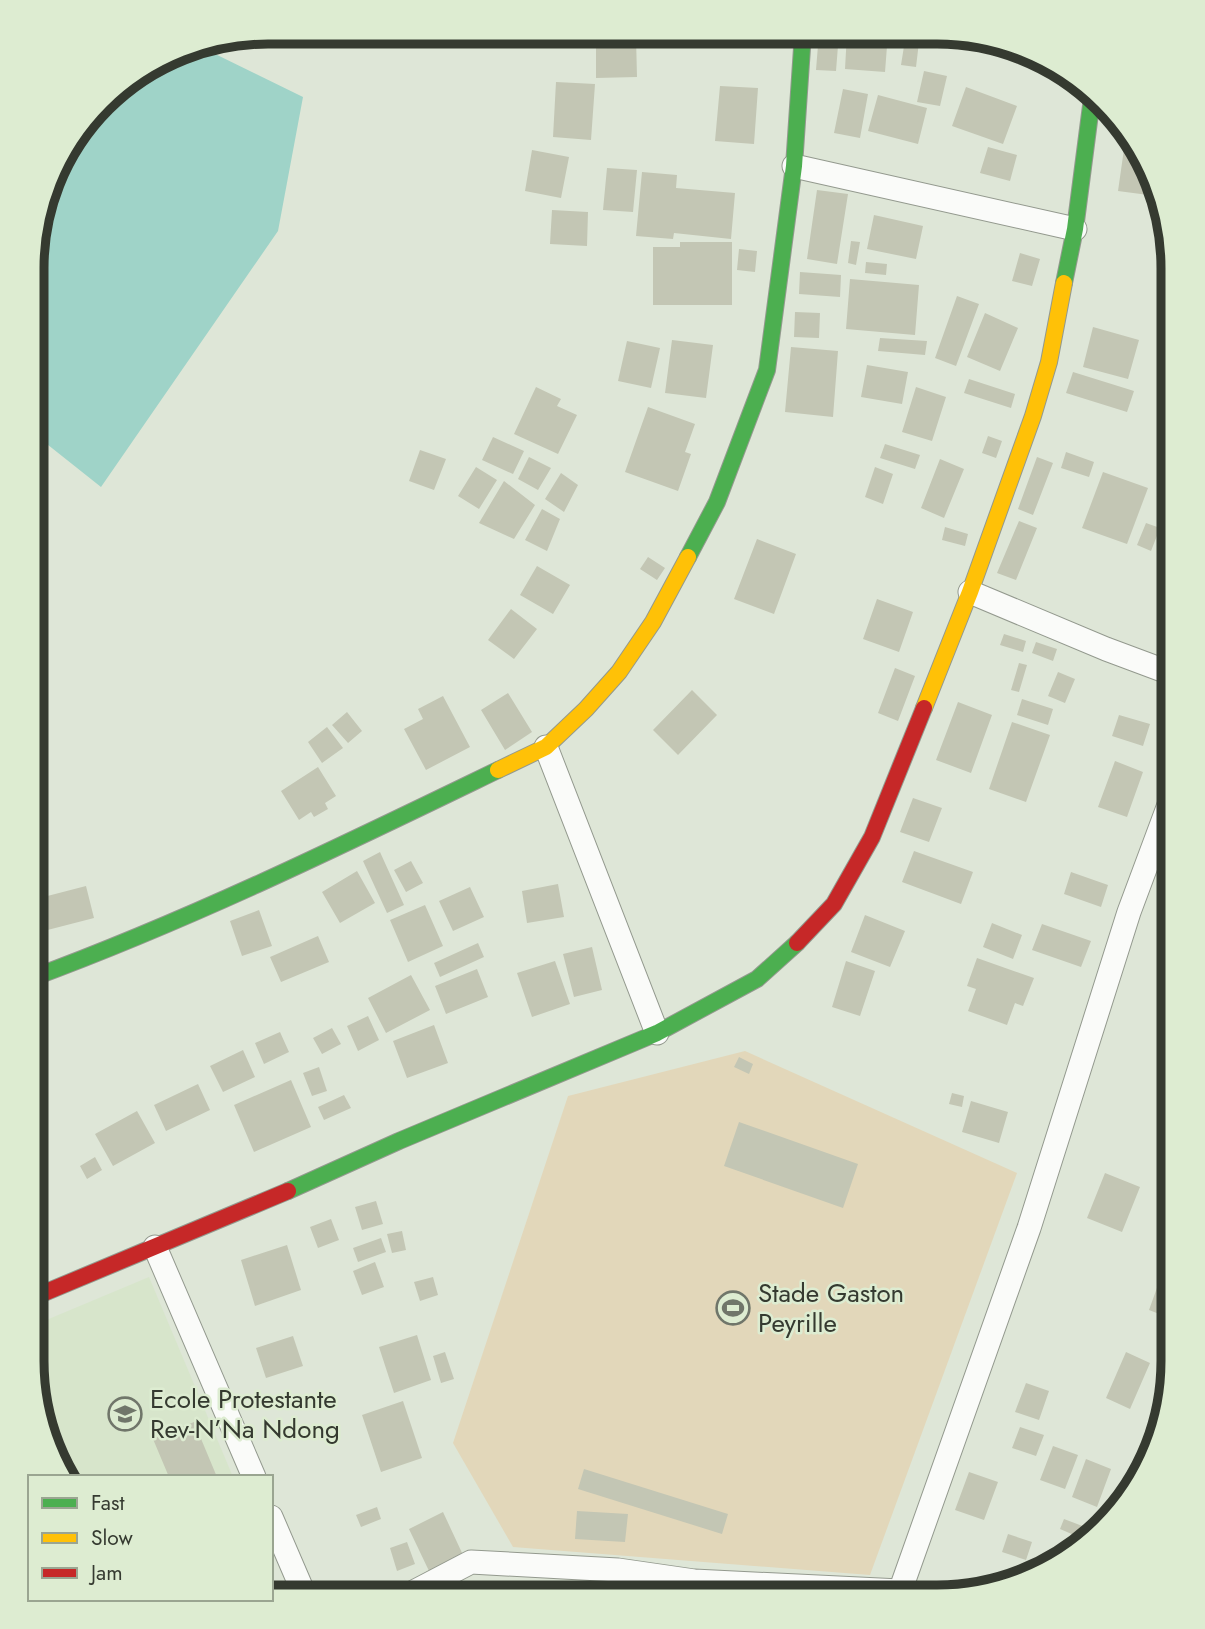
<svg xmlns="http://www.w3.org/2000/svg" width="1205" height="1629" viewBox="0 0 1205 1629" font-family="Jost,sans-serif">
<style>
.built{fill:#d7e5cb}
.green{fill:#e2d7ba}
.water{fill:#9fd3c8}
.building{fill:#c3c6b4}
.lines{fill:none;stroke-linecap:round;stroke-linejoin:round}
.street-casing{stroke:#93998e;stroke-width:25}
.fast-casing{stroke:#93998e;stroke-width:18}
.slow-casing{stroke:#93998e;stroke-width:18}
.jam-casing{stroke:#93998e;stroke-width:18}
.street{stroke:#fafbf9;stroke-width:23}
.fast{stroke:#4caf50;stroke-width:16}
.slow{stroke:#ffc107;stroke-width:16}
.jam{stroke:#c62828;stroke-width:16}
.labels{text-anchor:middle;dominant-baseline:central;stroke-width:5;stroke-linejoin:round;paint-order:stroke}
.poi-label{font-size:26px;fill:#353a30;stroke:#ddecd1;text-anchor:start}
.rim{fill:none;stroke:#353a30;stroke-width:9}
</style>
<rect width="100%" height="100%" fill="#dee6d7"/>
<path class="built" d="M149,1277l84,200h-168l-9,-11 -24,-104v-36z"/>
<path class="green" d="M745,1051l272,122 -147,402 -357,-28 -60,-104 115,-347z"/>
<path class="water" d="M214,40l-5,11 94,46 -25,134 -177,256 -68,-54 1,-197 29,-86 49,-60 79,-46z"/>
<path class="building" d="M819,33h20l-3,38 -20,-1z
M847,33h41l-3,39 -40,-3z
M636,37l1,40 -41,1v-40z
M905,40l14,2 -3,25 -15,-2z
M924,71l23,5 -7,30 -23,-4z
M556,82l39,2 -4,56 -38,-3z
M720,86l38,2 -4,56 -39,-3z
M966,87l51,19 -14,38 -51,-18z
M843,89l25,5 -8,44 -26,-5z
M878,95l49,13 -9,36 -50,-13z
M1125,142h6l18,21 7,33 -38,-5z
M988,147l29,8 -7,26 -30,-8z
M532,150l37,7 -8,41 -36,-7z
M607,168l30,2 -4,42 -30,-2z
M642,172l35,3 -1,13 59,5 -4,46 -57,-6 -1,6 -37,-3z
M817,190l31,4 -11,70 -30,-5z
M552,210l36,2 -1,34 -37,-2z
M874,215l49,11 -7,33 -49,-10z
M851,241l9,1 -4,23 -8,-2z
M680,242h52v63h-79v-58h27z
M739,249l18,2 -2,21 -18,-2z
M1020,253l20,6 -8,27 -20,-5z
M866,262l21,2 -1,11 -21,-2z
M800,272l41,3 -1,22 -41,-3z
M850,279l69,6 -4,50 -69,-6z
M957,296l22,8 -23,62 -21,-8z
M795,312l25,1 -1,25 -25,-1z
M985,313l33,15 -18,43 -33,-14z
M1093,327l46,13 -11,39 -45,-12z
M880,338l47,3 -2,14 -47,-4z
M672,340l41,5 -7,53 -41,-5z
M627,341l33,7 -9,40 -33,-7z
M791,347l47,4 -5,66 -48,-5z
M867,365l41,7 -6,32 -41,-7z
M1073,372l61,19 -7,21 -61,-19z
M969,379l46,15 -4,14 -47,-15z
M536,387l25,12 -4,7 20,9 -19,39 -44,-20z
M916,387l30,10 -14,44 -30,-9z
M648,407l47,17 -10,28 6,2 -13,37 -53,-19z
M988,436l14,5 -6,17 -14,-5z
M493,437l31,14 -11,23 -31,-14z
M885,444l35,11 -5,14 -35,-11z
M420,450l26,9 -12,31 -25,-9z
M1173,450v50l-16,-6z
M1066,452l28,10 -5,15 -28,-9z
M529,457l22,11 -13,22 -20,-11z
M1037,457l16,6 -20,52 -15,-6z
M940,459l24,10 -20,49 -23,-10z
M476,467l21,13 -18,29 -21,-13z
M875,467l18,7 -10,30 -18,-7z
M1103,472l45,16 -21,56 -45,-16z
M561,473l17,12 -14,27 -19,-13z
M504,481l31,24 -21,34 -35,-16z
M542,509l18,10 -13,32 -22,-11z
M1019,521l18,7 -21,52 -19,-7z
M1146,523l14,5 -9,23 -14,-6z
M945,527l23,7 -3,12 -23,-6z
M757,539l39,15 -22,60 -40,-15z
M648,557l17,11 -8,12 -17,-11z
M537,566l33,19 -17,29 -33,-19z
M877,599l36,13 -14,40 -36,-13z
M511,609l26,20 -23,30 -26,-19z
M1004,634l22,7 -3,11 -23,-7z
M1036,642l21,7 -4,12 -21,-8z
M1019,663l8,2 -8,27 -8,-2z
M895,668l20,8 -17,45 -20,-8z
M1058,672l17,7 -10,24 -17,-7z
M692,690l25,25 -39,40 -25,-25z
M508,693l24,39 -27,18 -24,-40z
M443,696l27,51 -44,23 -22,-41 19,-10 -5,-10z
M1022,699l31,10 -5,16 -31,-10z
M958,702l34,13 -21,58 -35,-13z
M347,712l15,19 -14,12 -16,-18z
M1119,715l31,9 -7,22 -31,-10z
M1012,722l38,13 -24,67 -37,-13z
M327,727l16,21 -21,15 -14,-21z
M1115,761l28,11 -16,45 -29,-10z
M318,767l18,29 -11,7 3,6 -14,8 -3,-5 -12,8 -18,-29z
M913,798l29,10 -13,34 -29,-10z
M914,851l59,21 -12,32 -59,-22z
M380,852l24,53 -17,8 -24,-52z
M411,861l12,22 -17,9 -12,-22z
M357,871l18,32 -35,20 -18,-31z
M1071,872l37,13 -7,22 -37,-13z
M558,884l6,33 -37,6 -5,-32z
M86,886l8,32 -62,16v-34z
M470,887l14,30 -31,14 -14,-30z
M425,905l18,41 -35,16 -18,-42z
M259,910l13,36 -30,10 -12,-35z
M865,915l40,16 -15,36 -39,-15z
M992,923l30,12 -9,24 -30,-12z
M1042,924l49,17 -10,26 -49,-17z
M318,936l11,26 -48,20 -11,-25z
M478,943l6,14 -44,20 -6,-14z
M592,947l10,43 -28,7 -11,-43z
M977,958l57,20 -11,28 -8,-3 -8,22 -39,-14 8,-22 -9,-3z
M555,961l15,43 -38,13 -15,-44z
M846,961l29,10 -15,45 -28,-9z
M477,969l11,28 -42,17 -11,-28z
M411,975l19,35 -44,23 -18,-35z
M368,1016l11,24 -21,11 -11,-25z
M434,1025l14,38 -41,15 -14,-37z
M332,1028l9,16 -19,10 -9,-16z
M280,1032l9,20 -25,12 -9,-21z
M243,1050l12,27 -32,15 -13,-26z
M739,1057l14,7 -4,10 -15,-7z
M319,1067l8,24 -15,5 -9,-23z
M291,1080l20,47 -57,25 -20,-47z
M198,1084l12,26 -44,21 -12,-26z
M952,1093l12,3 -2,11 -13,-3z
M344,1095l7,13 -27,12 -6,-13z
M971,1101l37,11 -9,31 -37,-11z
M137,1111l18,32 -42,23 -18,-32z
M739,1122l119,42 -15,44 -119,-42z
M95,1157l7,13 -15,9 -7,-13z
M1105,1173l35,14 -18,45 -35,-14z
M376,1201l7,23 -21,6 -7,-23z
M331,1219l8,21 -21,8 -8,-21z
M402,1231l4,19 -14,3 -5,-19z
M381,1238l5,14 -28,10 -5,-14z
M287,1245l14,45 -46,16 -14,-46z
M375,1262l9,25 -22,8 -9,-24z
M433,1277l5,18 -18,6 -6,-19z
M1158,1285l15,5v10l-6,17 -18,-7z
M417,1335l14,45 -37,13 -15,-46z
M293,1336l10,30 -37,12 -10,-30z
M445,1352l9,27 -13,4 -8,-27z
M1126,1352l24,11 -20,46 -24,-11z
M1026,1383l23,8 -10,29 -24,-8z
M403,1401l19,57 -41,14 -19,-57z
M194,1422l23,55h-48l-16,-38z
M1020,1427l24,8 -8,21 -24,-8z
M1053,1446l25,9 -13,34 -25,-9z
M1086,1459l25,10 -14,38 -25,-10z
M584,1469l144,45 -6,20 -144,-45z
M969,1472l29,10 -14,38 -29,-10z
M377,1507l4,12 -20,8 -5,-12z
M577,1511l51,3 -3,28 -50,-3z
M443,1512l20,43 -34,16 -20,-42z
M1064,1519l21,8 -4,11 -21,-9z
M1008,1534l24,8 -6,18 -24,-8z
M407,1542l8,22 -18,7 -7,-23z"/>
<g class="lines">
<defs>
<path id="street" d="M794,166l281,63
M970,592l136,57 67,25
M546,747l111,286
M155,1247l99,230
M271,1517l34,79
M406,1596l65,-34 147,8 76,11 206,10
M898,1597l131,-369 100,-316 44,-118"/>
<path id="fast" d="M1064,283l11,-54 17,-131
M688,557l29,-55 50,-132 27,-204 9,-133
M32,978c160,-59 313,-134 466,-208
M288,1191l111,-50 258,-108 100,-54 40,-36"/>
<path id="slow" d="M924,708l46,-116 63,-176 16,-54 15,-79
M498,770l48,-23 40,-38 33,-37 34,-50 35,-65"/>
<path id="jam" d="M797,943l37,-39 38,-67 52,-129
M32,1298l256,-107"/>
</defs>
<use href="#street" class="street-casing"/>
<use href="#fast" class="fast-casing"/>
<use href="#slow" class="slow-casing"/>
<use href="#jam" class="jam-casing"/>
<use href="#street" class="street"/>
<use href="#fast" class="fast"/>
<use href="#slow" class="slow"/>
<use href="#jam" class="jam"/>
</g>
<defs>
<symbol id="stadium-ring" viewBox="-11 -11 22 22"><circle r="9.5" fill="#ddecd1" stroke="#70766a" stroke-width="1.5"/><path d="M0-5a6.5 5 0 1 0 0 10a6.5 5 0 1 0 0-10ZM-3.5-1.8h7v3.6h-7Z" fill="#70766a"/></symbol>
<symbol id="school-ring" viewBox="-11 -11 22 22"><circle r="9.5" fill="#ddecd1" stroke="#70766a" stroke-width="1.5"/><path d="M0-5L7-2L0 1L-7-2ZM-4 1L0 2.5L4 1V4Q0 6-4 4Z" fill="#70766a"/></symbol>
</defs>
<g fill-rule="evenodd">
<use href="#stadium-ring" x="714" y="1289" width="38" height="38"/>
<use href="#school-ring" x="106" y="1395" width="38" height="38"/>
</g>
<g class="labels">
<g class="poi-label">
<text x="758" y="1293">Stade Gaston<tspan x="758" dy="30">Peyrille</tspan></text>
<text x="150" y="1399">Ecole Protestante<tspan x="150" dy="30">Rev-N’Na Ndong</tspan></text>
</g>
</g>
<path d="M0 0H1205V1629H0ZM268 44H937A224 224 0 0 1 1161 268V1361A224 224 0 0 1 937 1585H268A224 224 0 0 1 44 1361V268A224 224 0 0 1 268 44Z" fill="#ddecd1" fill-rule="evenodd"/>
<path class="rim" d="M268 44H937A224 224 0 0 1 1161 268V1361A224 224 0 0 1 937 1585H268A224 224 0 0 1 44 1361V268A224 224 0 0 1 268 44Z"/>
<rect x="28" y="1475" width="245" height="126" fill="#ddecd1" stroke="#9aa591" stroke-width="2"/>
<rect x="42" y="1498" width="35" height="10" fill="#4caf50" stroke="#9aa591" stroke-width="2"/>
<text x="91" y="1510" font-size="21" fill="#353a30">Fast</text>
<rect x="42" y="1533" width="35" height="10" fill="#ffc107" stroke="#9aa591" stroke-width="2"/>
<text x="91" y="1545" font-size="21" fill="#353a30">Slow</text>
<rect x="42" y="1568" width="35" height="10" fill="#c62828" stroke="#9aa591" stroke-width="2"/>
<text x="91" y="1580" font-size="21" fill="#353a30">Jam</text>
</svg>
